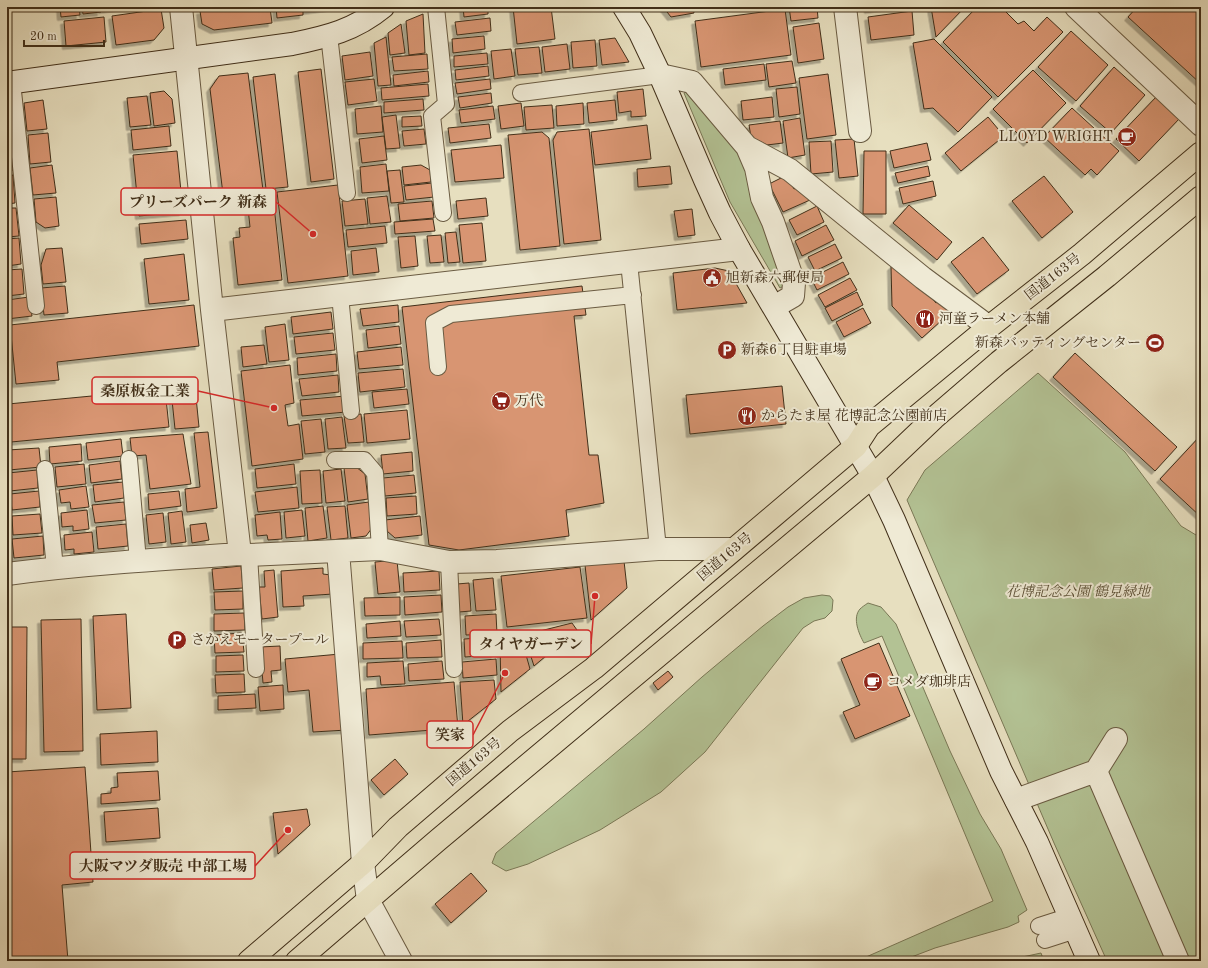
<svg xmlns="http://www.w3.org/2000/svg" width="1208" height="968" viewBox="0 0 1208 968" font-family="'Old Standard TT','Noto Serif JP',serif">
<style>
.green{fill:#b3c294;stroke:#7a7856}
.building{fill:#d89572;stroke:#412f19;filter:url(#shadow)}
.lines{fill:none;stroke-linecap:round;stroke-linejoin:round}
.lane-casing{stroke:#6a5b42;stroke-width:18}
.street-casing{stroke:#6a5b42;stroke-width:24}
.secondary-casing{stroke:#412f19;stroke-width:24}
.highway-casing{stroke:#412f19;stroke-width:24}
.lane{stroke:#efead5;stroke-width:16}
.street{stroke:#efead5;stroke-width:22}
.secondary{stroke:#efead5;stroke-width:22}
.highway{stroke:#e7dfbf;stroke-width:22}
.labels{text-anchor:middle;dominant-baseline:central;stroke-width:4;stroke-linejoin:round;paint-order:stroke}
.poi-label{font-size:14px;fill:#412f19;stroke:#efead5;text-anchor:start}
.street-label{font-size:14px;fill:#412f19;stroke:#efead5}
.park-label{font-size:14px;font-style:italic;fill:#584c32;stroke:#efead5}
.leader{fill:none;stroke:#d62828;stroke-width:1.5}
.callout-dot{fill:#d62828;stroke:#efead5;stroke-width:1.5}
.callout{fill:#efead5;stroke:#d62828;stroke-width:1.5}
.callout-label{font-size:15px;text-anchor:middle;font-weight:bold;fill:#412f19}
</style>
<defs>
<filter id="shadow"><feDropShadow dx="-3.5" dy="3.5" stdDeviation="0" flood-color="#0004"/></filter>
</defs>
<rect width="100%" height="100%" fill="#e7dfbf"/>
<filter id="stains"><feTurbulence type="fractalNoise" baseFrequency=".005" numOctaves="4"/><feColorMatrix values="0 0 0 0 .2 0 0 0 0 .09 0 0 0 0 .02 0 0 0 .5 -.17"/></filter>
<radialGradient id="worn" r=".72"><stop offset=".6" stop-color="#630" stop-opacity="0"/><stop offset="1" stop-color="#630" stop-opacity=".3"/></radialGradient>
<path class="green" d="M689,91l61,74 36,120 -6,3 -50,-86 -46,-109z
M1038,373l87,79 56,74 20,12v423h-94l-53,-118 -147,-343 18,-30z
M822,595l8,1 3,4 -1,11 -7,7 -11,3 -11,7 -98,124 -44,40 -61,38 -72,34 -22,7 -14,-8 4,-10 148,-124 58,-52 61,-51 25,-19 16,-9z
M868,603l13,4 15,17 54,127 30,63 21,35 26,61 -9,6 1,6 -11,5 -73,21 -34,13h-44l136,-60 -111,-265 -18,7c-5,-9 -12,-25 -4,-34 2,-2 5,-4 8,-6z
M1041,953l3,8h-40z"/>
<path class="building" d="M60,7h19l1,8 -19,2z
M82,7h18l1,5 -18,2z
M102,7h22l-22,3z
M238,7h32l2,16 -58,7 -12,-6 -2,-13z
M276,7h27v8l-26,3z
M306,7h29l-29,4z
M463,7h25v7l-24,3z
M513,7h38l4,32 -38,5z
M663,7h30l1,6 -23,4z
M789,7h28l1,11 -27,3z
M868,7h21l-21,3z
M931,7h34l-29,30z
M977,7h24l17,17 6,-3 10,10 13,-14 16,15 -65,65 -55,-55z
M1137,7h64v77l-73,-67z
M161,9l3,19 -10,12 -38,5 -4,-29z
M785,9l6,46 -90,12 -6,-46z
M912,11l2,24 -43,5 -3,-23z
M423,14l2,39 -16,2 -3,-34z
M104,17l2,25 -40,4 -2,-25z
M490,18l1,13 -34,4 -2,-13z
M819,23l5,36 -26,4 -5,-36z
M401,24l4,29 -15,2 -2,-22z
M1071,31l37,34 -32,36 -38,-34z
M484,36l1,13 -32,4 -1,-14z
M386,37l5,48 -13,1 -4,-43z
M615,38l14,24 -27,3 -3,-25z
M934,39l58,58 -34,35 -25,-24 -9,1 -11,-66z
M595,40l2,26 -24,2 -2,-26z
M567,44l3,25 -25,3 -3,-25z
M539,47l3,26 -24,2 -3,-26z
M511,49l4,27 -21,3 -3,-28z
M370,52l3,24 -28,4 -3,-24z
M487,53l1,11 -34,3v-11z
M427,54l1,15 -34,2 -2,-14z
M792,61l4,22 -27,4 -3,-23z
M764,64l2,16 -41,5 -2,-16z
M488,66l1,10 -33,4 -1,-10z
M1114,67l31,28 -34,38 -31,-27z
M321,69l13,110 -23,3 -13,-110z
M1033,70l33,33 -39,40 -34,-34z
M428,71l1,11 -35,4 -1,-11z
M248,73l15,117 -40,4 -13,-105 9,-13z
M275,74l13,113 -22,2 -13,-112z
M828,74l8,61 -29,4 -8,-61z
M374,79l3,22 -29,4 -3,-23z
M490,79l1,10 -34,5 -2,-11z
M428,84l1,12 -47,4 -1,-12z
M797,87l3,27 -21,3 -3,-28z
M643,89l3,27 -15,1v-6l-12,2 -2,-21z
M164,91l8,8 3,24 -21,3 -4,-33z
M491,93l1,10 -32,5 -2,-11z
M147,96l4,29 -21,2 -3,-29z
M1157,96l23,22 -41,43 -23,-22z
M772,97l2,20 -31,3 -2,-19z
M423,99l1,11 -40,3v-11z
M43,100l4,29 -20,2 -3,-28z
M615,100l2,20 -28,3 -2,-20z
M521,103l3,23 -23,3 -3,-23z
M583,103l1,21 -27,2 -1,-20z
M552,105l2,23 -28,2 -2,-23z
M381,106l2,26 -26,2 -2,-25z
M493,106l2,13 -34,4 -2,-13z
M1072,108l47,43 -22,24 -6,-6 -6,6 -41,-38z
M7,111l3,25h-3z
M396,115l4,33 -14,1 -4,-32z
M421,116l1,10 -20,1v-10z
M988,117l16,19 -43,35 -16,-18z
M800,118l5,37 -17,3 -5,-37z
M780,121l3,22 -16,2 -16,-8 -2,-12z
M489,124l2,14 -41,5 -2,-15z
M647,125l4,34 -56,6 -4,-33z
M169,126l2,20 -38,4 -2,-20z
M424,129l2,15 -22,2 -2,-15z
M589,129l12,111 -37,4 -11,-104 4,-8z
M542,132l7,6 11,108 -40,4 -12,-115z
M48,133l3,29 -21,2 -2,-29z
M384,136l3,24 -25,3 -3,-24z
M854,139l4,37 -19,2 -4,-38z
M7,141h2l3,30h-5z
M831,141l2,31 -22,2 -2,-32z
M927,143l4,17 -37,8 -4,-17z
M501,145l3,33 -49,4 -4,-32z
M177,151l6,61 -44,4 -6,-61z
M864,151h22v63h-23z
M386,164l3,27 -27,2 -2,-26z
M52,165l4,28 -23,2 -3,-27z
M421,165l9,5 1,12 -27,3 -2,-18z
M670,166l2,18 -34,3 -1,-18z
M928,166l2,10 -32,7 -3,-10z
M400,170l4,32 -13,1 -4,-32z
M13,175l2,28 -8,1v-28z
M787,175l7,14 8,-4 8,15 -27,12 -14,-28z
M1044,176l29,36 -31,26 -30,-37z
M933,181l3,15 -33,8 -4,-16z
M432,183l2,14 -28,3 -2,-14z
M338,185l10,91 -60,7 -11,-91z
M273,196l9,84 -44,5 -5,-47 7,-1 -1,-9 11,-1 -3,-28z
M387,196l4,26 -21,2 -3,-26z
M56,197l3,29 -14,2 -9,-6 -2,-23z
M486,198l2,18 -30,3 -2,-18z
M365,199l3,25 -23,2 -3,-25z
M432,201l2,17 -34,3 -2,-17z
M909,205l43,37 -15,18 -44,-37z
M817,206l7,16 -27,13 -8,-15z
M7,208h9l3,28 -12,1z
M692,209l3,26 -17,2 -4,-26z
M433,219l2,12 -40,3 -1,-12z
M186,220l2,19 -47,5 -2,-20z
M482,223l4,38 -23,2 -4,-38z
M826,225l8,15 -32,16 -7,-15z
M385,226l2,17 -39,4 -2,-17z
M456,232l4,30 -12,1 -3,-30z
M441,235l3,27 -14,1 -3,-27z
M415,236l3,30 -17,2 -3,-31z
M983,237l26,33 -32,24 -26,-32z
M19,238l2,26 -14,2v-27z
M835,244l7,14 -27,13 -7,-14z
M62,248l4,34 -23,2 -2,-19 5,-16z
M376,248l3,24 -26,3 -2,-24z
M184,254l5,46 -40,4 -5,-45z
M843,262l6,12 -32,16 -6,-12z
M897,262l39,41 4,-3 11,12 -29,26 -30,-32 -1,-39z
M715,268l14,3 18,32 -70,7 -4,-37z
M22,269l2,25 -17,2v-26z
M850,278l7,12 -32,17 -7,-12z
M65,286l3,27 -24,2 -3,-27z
M582,286l4,29 -12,1 15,139h9l6,48 -38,7 3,26 -110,14 -30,-5 -27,-238z
M857,292l6,13 -31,16 -7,-13z
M29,297l3,19 -25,3v-19z
M194,305l5,41 -142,16 2,18 -43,4 -6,-59z
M398,305l1,17 -36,4 -3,-17z
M863,308l8,15 -27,14 -8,-15z
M331,312l2,17 -40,5 -2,-17z
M285,324l4,36 -20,2 -4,-35z
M399,326l2,18 -33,4 -2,-18z
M333,333l2,17 -39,4 -2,-17z
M264,345l3,19 -24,3 -2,-20z
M401,347l2,18 -44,4 -2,-17z
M1075,353l102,94 -22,24 -102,-94z
M336,354l1,17 -39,4 -1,-17z
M290,365l4,38 -9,2 3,21 11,-2 4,35 -51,7 -11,-95z
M403,369l2,18 -45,5 -2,-19z
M338,375l1,17 -37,4 -3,-17z
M782,386l4,38 -96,10 -4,-39z
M165,389l4,38 -158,15 -3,-38z
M407,389l2,15 -35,4 -2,-16z
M345,396l1,16 -44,4 -2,-16z
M196,397l3,30 -24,2 -3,-29z
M407,410l3,29 -43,4 -3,-29z
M361,414l3,28 -16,1 -4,-27z
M342,417l4,31 -18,1 -3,-30z
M321,419l4,33 -20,2 -4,-33z
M208,432l9,76 -30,4 -2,-23 15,-2 -6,-54z
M183,434l8,50 -41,5 -4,-34 -14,1 -2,-18z
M1201,435v82l-41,-38z
M121,439l2,17 -35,4 -2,-17z
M81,444l1,17 -32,3 -1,-17z
M39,448l2,19 -32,3 -1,-20z
M412,452l1,19 -30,3 -2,-19z
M120,461l2,18 -31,4 -2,-18z
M84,464l2,20 -29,3 -2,-20z
M294,464l2,20 -39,4 -2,-19z
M356,467l9,7 3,25 -20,3 -4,-34z
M341,469l4,32 -19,2 -3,-32z
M37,470l1,18 -28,3 -2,-18z
M320,470l2,33 -20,1 -2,-33z
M414,475l2,18 -31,3 -2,-18z
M123,482l1,16 -29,4 -2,-17z
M86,486l3,21 -18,2 -1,-7 -9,1 -2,-13z
M297,487l2,21 -41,4 -3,-20z
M39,491l1,16 -28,3 -2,-16z
M179,491l2,15 -32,4 -1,-16z
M416,496l1,18 -30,2 -1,-18z
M124,502l2,18 -31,3 -3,-18z
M369,502l3,26 -6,8 -15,2 -4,-33z
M323,506l4,32 -19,3 -3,-33z
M345,506l3,32 -17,2 -4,-33z
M87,510l2,19 -16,2v-5l-11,1 -1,-14z
M302,510l3,26 -19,2 -2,-26z
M182,511l4,31 -15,2 -3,-31z
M280,512l2,27 -14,1 -1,-5 -10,1 -2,-21z
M163,513l3,29 -17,2 -3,-29z
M40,514l2,19 -29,2 -1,-19z
M420,516l2,19 -27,3 -8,-7 -2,-11z
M206,523l3,17 -17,3 -2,-18z
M126,524l2,22 -30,3 -2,-22z
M92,532l2,20 -20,2v-5l-9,1 -1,-15z
M43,536l1,19 -30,3 -2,-19z
M397,560l3,32 -22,2 -3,-32z
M624,561l3,27 -36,32 -6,-55z
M241,566l2,22 -29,2 -2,-21z
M580,567l7,51 -80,9 -6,-51z
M323,568v6l8,1 2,19 -30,2 1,10 -21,1 -2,-36z
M274,570l4,47 -16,2 -3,-32h6l-1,-16z
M439,571l1,19 -36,2 -1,-19z
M493,578l3,32 -20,1 -3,-31z
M469,583l2,28 -12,1 -2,-28z
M243,591v18l-28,1 -1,-18z
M441,595l1,17 -37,3 -1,-18z
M400,597v18l-35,1 -1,-18z
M244,613l1,17 -31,1v-17z
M126,614l5,94 -34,2 -4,-94z
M496,614l1,20 -31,1 -1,-19z
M81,619l2,132 -39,1 -3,-132z
M439,619l2,16 -35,2 -2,-16z
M400,621l1,15 -34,2 -1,-14z
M572,623l5,7 -43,36 -10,-31z
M7,627h20l-1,132h-19z
M242,633l2,19 -29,1 -1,-18z
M494,637l1,18 -30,2 -1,-18z
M521,637l9,32 -29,23 -1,-49z
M441,640l1,17 -35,1 -1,-15z
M402,641l1,17 -40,1v-16z
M879,643l31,73 -55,23 -12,-27 17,-7 -19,-46z
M280,646l1,24 -10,1 1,11 -9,1 -3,-36z
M340,654l7,76 -34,2 -4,-42 -21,2 -3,-33z
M243,655l1,16 -28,1v-16z
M496,659l1,16 -34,3 -1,-16z
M403,661l2,23 -24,1 -1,-9 -13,1v-14z
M442,661l2,18 -35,2 -1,-17z
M668,671l5,6 -15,13 -5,-7z
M244,674l1,18 -29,1 -1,-18z
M494,680l2,19 -33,26 -3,-43z
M454,682l4,46 -89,7 -3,-46z
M283,685l1,24 -24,2 -2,-24z
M255,694l1,14 -38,2v-14z
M157,731l1,31 -57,3 -1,-31z
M395,759l13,15 -24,21 -13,-15z
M85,767l8,115 -31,3 6,76h-61v-189z
M158,771l2,29 -59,4v-10l10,-1v-5l7,-1 -1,-14z
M158,808l2,30 -54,4 -2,-30z
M307,809l3,16 -32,29 -5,-41z
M471,873l16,18 -36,32 -16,-19z"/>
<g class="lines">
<defs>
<path id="lane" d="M436,7l10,97 -14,12 11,97
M329,35l18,158
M12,82l24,224
M521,93l139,-18
M629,262l29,287
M340,295l11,116
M438,367l-4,-44 17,-9 182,-19
M129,459l9,102
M335,460h29l11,13 5,76
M45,469l10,99
M249,555l7,114
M449,562l5,107
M1039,926l31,-10
M1045,940l31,-10"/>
<path id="street" d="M181,7l31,303 28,244
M845,7l15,124
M1076,7l125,118
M660,75l32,7 55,65 43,23 133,108 66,49
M747,147l9,21 6,30 11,24 21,61 -1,13 -19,11
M212,310l527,-61
M338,551l25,312 5,37 33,61
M7,574c77,-10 155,-15 233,-20l9,1 131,-6 69,13 48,-1 161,-12h76
M1096,771l82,190
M1016,800l80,-29 20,-32"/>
<path id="secondary" d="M624,7l16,26 20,42 45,105 15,33 19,36 134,227 21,44 107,251 36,71 52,119
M7,83l285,-39c35,-7 63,-14 91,-37"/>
<path id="highway" d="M249,961l114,-98 35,-36 112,-96 84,-63 262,-222 13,-20 120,-99 93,-73 119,-101
M297,961l141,-121 435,-364 61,-58 65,-56 108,-86 94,-79"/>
</defs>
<use href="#lane" class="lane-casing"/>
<use href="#street" class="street-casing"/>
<use href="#secondary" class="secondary-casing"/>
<use href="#highway" class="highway-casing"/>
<use href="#lane" class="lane"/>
<use href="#street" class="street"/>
<use href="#secondary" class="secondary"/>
<use href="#highway" class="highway"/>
</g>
<defs>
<symbol id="cafe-disc" viewBox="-11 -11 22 22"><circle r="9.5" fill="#8f2418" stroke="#efead5"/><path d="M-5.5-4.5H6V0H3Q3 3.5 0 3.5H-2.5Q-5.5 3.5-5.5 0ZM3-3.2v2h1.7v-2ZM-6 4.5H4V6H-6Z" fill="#fff"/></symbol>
<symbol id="civic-disc" viewBox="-11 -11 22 22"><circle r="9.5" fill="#8f2418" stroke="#efead5"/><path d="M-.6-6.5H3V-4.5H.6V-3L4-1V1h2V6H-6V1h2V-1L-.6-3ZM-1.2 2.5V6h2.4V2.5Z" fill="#fff"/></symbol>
<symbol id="restaurant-disc" viewBox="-11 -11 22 22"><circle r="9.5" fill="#8f2418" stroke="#efead5"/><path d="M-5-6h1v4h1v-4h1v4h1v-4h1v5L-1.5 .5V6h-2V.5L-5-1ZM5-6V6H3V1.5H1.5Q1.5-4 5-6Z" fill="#fff"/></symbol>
<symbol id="stadium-disc" viewBox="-11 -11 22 22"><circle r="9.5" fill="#8f2418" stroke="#efead5"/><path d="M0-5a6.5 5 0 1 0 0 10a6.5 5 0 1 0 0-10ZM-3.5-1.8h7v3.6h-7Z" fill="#fff"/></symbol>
<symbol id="parking-disc" viewBox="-11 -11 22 22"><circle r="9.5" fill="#8f2418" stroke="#efead5"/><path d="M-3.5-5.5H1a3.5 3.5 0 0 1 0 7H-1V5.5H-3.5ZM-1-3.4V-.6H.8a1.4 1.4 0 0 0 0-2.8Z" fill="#fff"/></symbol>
<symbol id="supermarket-disc" viewBox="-11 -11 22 22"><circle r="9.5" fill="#8f2418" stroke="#efead5"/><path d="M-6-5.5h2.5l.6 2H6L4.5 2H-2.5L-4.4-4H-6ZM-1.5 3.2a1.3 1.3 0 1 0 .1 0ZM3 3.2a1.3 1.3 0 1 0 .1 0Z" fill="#fff"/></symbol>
</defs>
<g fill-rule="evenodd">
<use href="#cafe-disc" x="1116" y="126" width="22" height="22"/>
<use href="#civic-disc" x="701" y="267" width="22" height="22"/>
<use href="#restaurant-disc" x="914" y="308" width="22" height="22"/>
<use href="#stadium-disc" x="1144" y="332" width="22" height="22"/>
<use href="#parking-disc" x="716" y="339" width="22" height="22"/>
<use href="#supermarket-disc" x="490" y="390" width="22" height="22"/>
<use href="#restaurant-disc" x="736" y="405" width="22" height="22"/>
<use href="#parking-disc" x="166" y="629" width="22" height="22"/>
<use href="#cafe-disc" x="862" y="671" width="22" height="22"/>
</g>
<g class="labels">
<g class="poi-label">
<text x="1113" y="137" text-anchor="end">LLOYD WRIGHT</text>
<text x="726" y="278">旭新森六郵便局</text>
<text x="939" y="319">河童ラーメン本舗</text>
<text x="1141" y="343" text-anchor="end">新森バッティングセンター</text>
<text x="741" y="350">新森6丁目駐車場</text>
<text x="515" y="401">万代</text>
<text x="761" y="416">からたま屋 花博記念公園前店</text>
<text x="191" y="640">さかえモータープール</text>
<text x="887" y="682">コメダ珈琲店</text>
</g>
<g class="street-label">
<text transform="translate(1053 277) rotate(-38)">国道163号</text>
<text transform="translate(725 557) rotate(-40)">国道163号</text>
<text transform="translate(474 762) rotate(-40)">国道163号</text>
</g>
<g class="park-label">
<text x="1078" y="592">花博記念公園 鶴見緑地</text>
</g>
</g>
<path class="leader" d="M313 234L276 202M274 408L198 391M595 596L591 644M505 673L473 735M288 830L255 866"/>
<g class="callout-dot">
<circle cx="313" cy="234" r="4"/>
<circle cx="274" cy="408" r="4"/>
<circle cx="595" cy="596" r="4"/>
<circle cx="505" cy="673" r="4"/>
<circle cx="288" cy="830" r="4"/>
</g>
<g class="callout">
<rect x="121" y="188" width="155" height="27" rx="4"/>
<rect x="92" y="377" width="106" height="27" rx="4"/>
<rect x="470" y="630" width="121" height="27" rx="4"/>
<rect x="427" y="721" width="46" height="27" rx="4"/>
<rect x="70" y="852" width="185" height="27" rx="4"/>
</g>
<g class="callout-label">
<text x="198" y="207">プリーズパーク 新森</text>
<text x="145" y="396">桑原板金工業</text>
<text x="531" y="649">タイヤガーデン</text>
<text x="450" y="740">笑家</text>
<text x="163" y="871">大阪マツダ販売 中部工場</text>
</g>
<rect width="1208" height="968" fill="none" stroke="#e7dfbf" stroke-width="24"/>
<rect x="8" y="8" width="1192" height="952" fill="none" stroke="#412f19" stroke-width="2"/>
<rect x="12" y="12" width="1184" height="944" fill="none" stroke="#412f19"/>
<path d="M24 40v6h80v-6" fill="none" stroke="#412f19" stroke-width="2"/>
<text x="30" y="40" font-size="12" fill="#412f19" stroke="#efead5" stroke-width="3" paint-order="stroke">20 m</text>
<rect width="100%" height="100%" filter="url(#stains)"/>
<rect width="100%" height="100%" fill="url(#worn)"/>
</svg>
